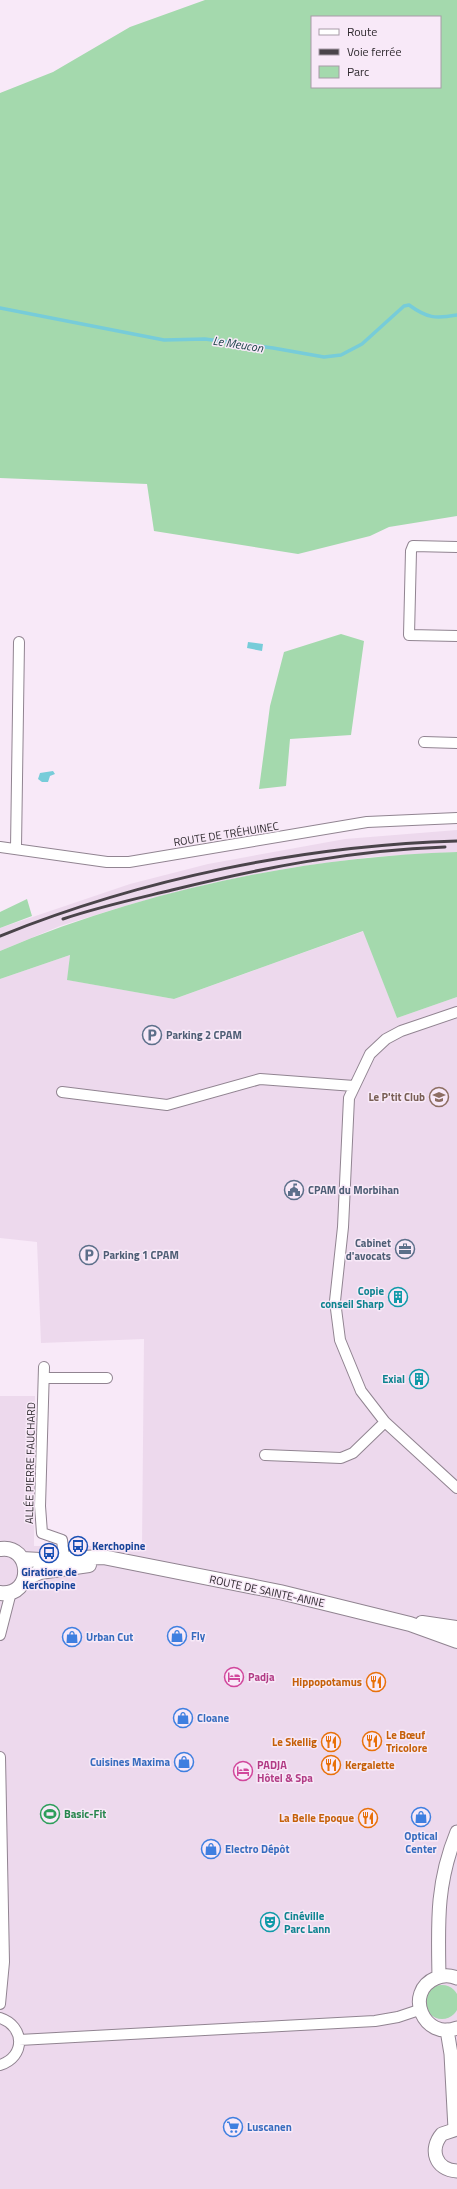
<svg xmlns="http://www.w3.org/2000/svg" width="457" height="2189" viewBox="0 0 457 2189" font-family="'Titillium Web',sans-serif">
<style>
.built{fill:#edd9ed}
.green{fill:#a4d9ad;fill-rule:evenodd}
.water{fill:#77ccd9}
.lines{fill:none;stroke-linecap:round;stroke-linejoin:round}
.stream{stroke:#77ccd9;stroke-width:3.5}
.minor-casing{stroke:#918491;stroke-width:12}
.tertiary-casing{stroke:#918491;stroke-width:15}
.secondary-casing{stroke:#918491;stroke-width:16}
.minor{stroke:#fff;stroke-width:10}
.tertiary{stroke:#fff;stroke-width:13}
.secondary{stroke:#fff;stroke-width:14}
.rail{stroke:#4a444a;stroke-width:3}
.labels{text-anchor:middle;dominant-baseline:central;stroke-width:3;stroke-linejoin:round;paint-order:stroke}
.street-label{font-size:11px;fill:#2e292e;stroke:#f8e9f8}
.service-label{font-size:11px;font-weight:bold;fill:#4e5e75;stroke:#f8e9f8;text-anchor:start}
.education-label{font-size:11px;font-weight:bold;fill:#785e54;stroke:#f8e9f8;text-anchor:end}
.culture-label{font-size:11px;font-weight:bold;fill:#0d838f;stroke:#f8e9f8;text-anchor:end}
.transit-label{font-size:11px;font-weight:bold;fill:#164399;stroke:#f8e9f8;text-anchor:start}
.shop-label{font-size:11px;font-weight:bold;fill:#366cbe;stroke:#f8e9f8;text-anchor:start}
.hotel-label{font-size:11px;font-weight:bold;fill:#b23c85;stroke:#f8e9f8;text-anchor:start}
.food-label{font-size:11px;font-weight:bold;fill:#c56008;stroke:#f8e9f8;text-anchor:end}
.leisure-label{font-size:11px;font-weight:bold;fill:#27864d;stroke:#f8e9f8;text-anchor:start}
.water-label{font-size:12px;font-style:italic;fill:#1b4348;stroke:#f8e9f8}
</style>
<rect width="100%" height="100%" fill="#f8e9f8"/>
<path class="built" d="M457,830v22l-87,5 -80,11 -78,15 -84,22 -68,21 -60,25v-23l130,-44 78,-20 137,-25z
M364,931l33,87 60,-21v1192h-457v-793h35l-1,150h108l2,-207 -103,4 -4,-101 -37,-4v-259l70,-24 -2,25 106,19z"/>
<path class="green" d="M205,0h252v516l-68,11 -19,9 -72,18 -144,-23 -7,-47 -147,-6v-385l53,-21 77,-45zM312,17h128v70h-128z
M341,634l23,7 -13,94 -61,4 -4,47 -27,3 11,-83 14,-54z
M457,852v145l-60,21 -34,-87 -189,68 -107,-19 3,-25 -70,24v-28c144,-61 301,-94 457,-99z
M27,899l5,17 -32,12v-16z
M425 2002a17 17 0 1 1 34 0a17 17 0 1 1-34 0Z"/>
<path class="water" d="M248,642l15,2 -1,7 -15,-3z
M53,771l2,3 -5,2 -2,6h-6l-4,-3 2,-6z"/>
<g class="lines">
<path class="stream" d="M0,308l164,32 41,-1 68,9 51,9 17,-2 21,-11 42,-38 5,-1c18,13 26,14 48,10"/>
<defs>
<path id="minor" d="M457,547l-44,-1 -2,5 -2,84 48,1
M424,742l33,1
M0,847l107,15h22l238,-40 90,-4
M16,848l3,-206
M457,1012l-56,19 -15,8 -16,15 -21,44 -6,129 -8,74 5,39 21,51 24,31 72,66
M62,1092l105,13 93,-26 94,7
M44,1367l-4,139 2,27 20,7 2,18
M44,1378h63
M265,1455l76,3 12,-5 32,-31
M0,1635l11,-43
M0,1757l4,205 -4,42
M0,2018c25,8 26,39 0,47
M19,2040l356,-19 23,-4 21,-7"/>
<path id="tertiary" d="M439,1977c-1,-54 -3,-94 18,-145
M457,1978c-7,-3 -14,-3 -21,0 -33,14 -12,63 21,50
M447,2030l4,24 4,75
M457,2129l-15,5c-13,15 -7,36 15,37"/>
<path id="secondary" d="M0,1549c32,-5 35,48 0,44
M22,1559l18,1 63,-3 177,35 130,32 47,17
M24,1579l16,-7 49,-7
M422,1623l35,5"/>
</defs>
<use href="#minor" class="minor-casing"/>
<use href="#tertiary" class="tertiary-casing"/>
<use href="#secondary" class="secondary-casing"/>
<use href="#minor" class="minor"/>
<use href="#tertiary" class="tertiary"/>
<use href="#secondary" class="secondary"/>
<path class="rail" d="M63,919c35,-12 72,-20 109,-29 89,-22 181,-40 273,-43
M0,936c144,-58 302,-90 457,-95"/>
</g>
<defs>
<symbol id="parking-ring" viewBox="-11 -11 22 22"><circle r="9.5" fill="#f8e9f8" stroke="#5c6f8a" stroke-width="1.5"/><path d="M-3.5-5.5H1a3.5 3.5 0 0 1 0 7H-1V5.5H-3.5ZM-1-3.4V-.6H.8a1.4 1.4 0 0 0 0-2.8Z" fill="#5c6f8a"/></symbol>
<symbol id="school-ring" viewBox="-11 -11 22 22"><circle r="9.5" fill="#f8e9f8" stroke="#8d6e63" stroke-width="1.5"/><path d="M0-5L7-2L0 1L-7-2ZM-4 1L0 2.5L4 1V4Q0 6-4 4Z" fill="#8d6e63"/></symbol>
<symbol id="civic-ring" viewBox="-11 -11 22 22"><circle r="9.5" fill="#f8e9f8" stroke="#5c6f8a" stroke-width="1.5"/><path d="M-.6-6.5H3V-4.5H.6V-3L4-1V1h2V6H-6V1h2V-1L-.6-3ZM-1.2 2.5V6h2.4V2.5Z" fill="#5c6f8a"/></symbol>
<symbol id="office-ring" viewBox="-11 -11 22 22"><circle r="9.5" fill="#f8e9f8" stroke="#5c6f8a" stroke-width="1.5"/><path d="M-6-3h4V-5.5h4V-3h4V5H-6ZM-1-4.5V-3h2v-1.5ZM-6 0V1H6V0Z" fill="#5c6f8a"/></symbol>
<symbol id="building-ring" viewBox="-11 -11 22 22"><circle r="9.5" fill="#f8e9f8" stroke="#0f9aa8" stroke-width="1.5"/><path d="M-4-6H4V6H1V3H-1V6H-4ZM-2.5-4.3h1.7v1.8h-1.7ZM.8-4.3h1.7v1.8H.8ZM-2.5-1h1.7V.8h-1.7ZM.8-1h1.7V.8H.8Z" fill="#0f9aa8"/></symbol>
<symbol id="bus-ring" viewBox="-11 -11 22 22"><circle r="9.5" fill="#f8e9f8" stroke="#1a4fb4" stroke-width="1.5"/><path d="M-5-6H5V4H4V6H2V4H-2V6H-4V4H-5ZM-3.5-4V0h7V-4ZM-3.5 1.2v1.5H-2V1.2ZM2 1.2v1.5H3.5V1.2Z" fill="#1a4fb4"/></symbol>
<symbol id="shop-ring" viewBox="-11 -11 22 22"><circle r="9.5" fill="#f8e9f8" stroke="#3f7fe0" stroke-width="1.5"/><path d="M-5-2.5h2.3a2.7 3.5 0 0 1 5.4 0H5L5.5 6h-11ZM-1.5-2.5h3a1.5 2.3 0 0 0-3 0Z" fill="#3f7fe0"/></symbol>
<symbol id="hotel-ring" viewBox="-11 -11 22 22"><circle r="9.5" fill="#f8e9f8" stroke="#d1479c" stroke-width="1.5"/><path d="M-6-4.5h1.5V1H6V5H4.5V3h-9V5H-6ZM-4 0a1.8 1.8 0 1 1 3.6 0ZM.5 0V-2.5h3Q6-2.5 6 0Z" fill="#d1479c"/></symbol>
<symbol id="restaurant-ring" viewBox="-11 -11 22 22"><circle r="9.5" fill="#f8e9f8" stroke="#e8710a" stroke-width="1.5"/><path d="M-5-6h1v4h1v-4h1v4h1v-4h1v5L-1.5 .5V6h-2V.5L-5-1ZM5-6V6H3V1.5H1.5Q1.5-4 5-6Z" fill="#e8710a"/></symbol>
<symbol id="stadium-ring" viewBox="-11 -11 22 22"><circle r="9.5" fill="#f8e9f8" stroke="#2e9e5b" stroke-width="1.5"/><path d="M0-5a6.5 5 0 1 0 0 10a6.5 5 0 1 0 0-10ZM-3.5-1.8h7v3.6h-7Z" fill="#2e9e5b"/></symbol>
<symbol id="theatre-ring" viewBox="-11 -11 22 22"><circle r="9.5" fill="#f8e9f8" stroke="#0f9aa8" stroke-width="1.5"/><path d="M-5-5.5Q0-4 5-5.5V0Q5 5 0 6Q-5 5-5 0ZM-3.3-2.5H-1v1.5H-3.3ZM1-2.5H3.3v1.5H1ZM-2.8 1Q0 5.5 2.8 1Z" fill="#0f9aa8"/></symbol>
<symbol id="supermarket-ring" viewBox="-11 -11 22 22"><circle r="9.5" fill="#f8e9f8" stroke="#3f7fe0" stroke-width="1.5"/><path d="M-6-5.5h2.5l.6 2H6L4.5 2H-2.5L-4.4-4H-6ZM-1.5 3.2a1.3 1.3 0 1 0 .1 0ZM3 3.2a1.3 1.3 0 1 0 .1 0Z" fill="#3f7fe0"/></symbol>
</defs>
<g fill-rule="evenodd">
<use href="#parking-ring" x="141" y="1024" width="22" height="22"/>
<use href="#school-ring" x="428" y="1086" width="22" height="22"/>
<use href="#civic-ring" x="283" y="1179" width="22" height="22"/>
<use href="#office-ring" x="394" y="1238" width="22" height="22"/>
<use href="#parking-ring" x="78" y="1244" width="22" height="22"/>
<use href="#building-ring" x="387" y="1286" width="22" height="22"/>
<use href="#building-ring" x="408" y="1368" width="22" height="22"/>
<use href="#bus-ring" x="67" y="1535" width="22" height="22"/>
<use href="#bus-ring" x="38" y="1542" width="22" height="22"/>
<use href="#shop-ring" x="166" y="1625" width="22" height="22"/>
<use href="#shop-ring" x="61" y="1626" width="22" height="22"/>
<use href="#hotel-ring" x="223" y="1666" width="22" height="22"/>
<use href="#restaurant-ring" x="365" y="1671" width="22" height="22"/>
<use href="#shop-ring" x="172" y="1707" width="22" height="22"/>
<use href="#restaurant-ring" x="361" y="1730" width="22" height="22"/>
<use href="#restaurant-ring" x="320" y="1731" width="22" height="22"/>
<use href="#shop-ring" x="173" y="1751" width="22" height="22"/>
<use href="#restaurant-ring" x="320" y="1754" width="22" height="22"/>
<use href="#hotel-ring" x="232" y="1760" width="22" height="22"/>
<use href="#stadium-ring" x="39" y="1803" width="22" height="22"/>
<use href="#shop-ring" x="410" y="1806" width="22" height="22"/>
<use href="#restaurant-ring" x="357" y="1807" width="22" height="22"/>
<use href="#shop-ring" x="200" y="1838" width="22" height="22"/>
<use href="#theatre-ring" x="259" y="1911" width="22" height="22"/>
<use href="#supermarket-ring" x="222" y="2116" width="22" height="22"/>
</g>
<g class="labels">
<g class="street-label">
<text transform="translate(226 834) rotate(-9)">ROUTE DE TRÉHUINEC</text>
<text transform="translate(30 1463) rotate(-89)">ALLÉE PIERRE FAUCHARD</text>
<text transform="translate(267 1591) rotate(12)">ROUTE DE SAINTE-ANNE</text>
</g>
<g class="service-label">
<text x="166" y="1035">Parking 2 CPAM</text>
<text x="308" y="1190">CPAM du Morbihan</text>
<text x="391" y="1243" text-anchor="end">Cabinet<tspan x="391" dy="13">d'avocats</tspan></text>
<text x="103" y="1255">Parking 1 CPAM</text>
</g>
<g class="education-label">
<text x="425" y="1097">Le P'tit Club</text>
</g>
<g class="culture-label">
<text x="384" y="1291">Copie<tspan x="384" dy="13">conseil Sharp</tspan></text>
<text x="405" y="1379">Exial</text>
<text x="284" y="1916" text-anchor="start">Cinéville<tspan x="284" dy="13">Parc Lann</tspan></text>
</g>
<g class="transit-label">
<text x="92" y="1546">Kerchopine</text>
<text x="49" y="1572" text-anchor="middle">Giratiore de<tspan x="49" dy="13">Kerchopine</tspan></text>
</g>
<g class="shop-label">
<text x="191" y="1636">Fly</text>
<text x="86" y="1637">Urban Cut</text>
<text x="197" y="1718">Cloane</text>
<text x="170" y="1762" text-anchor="end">Cuisines Maxima</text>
<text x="421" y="1836" text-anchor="middle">Optical<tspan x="421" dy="13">Center</tspan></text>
<text x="225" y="1849">Electro Dépôt</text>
<text x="247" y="2127">Luscanen</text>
</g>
<g class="hotel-label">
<text x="248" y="1677">Padja</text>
<text x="257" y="1765">PADJA<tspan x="257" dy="13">Hôtel &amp; Spa</tspan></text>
</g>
<g class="food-label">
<text x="362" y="1682">Hippopotamus</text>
<text x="386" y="1735" text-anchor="start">Le Bœuf<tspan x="386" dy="13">Tricolore</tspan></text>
<text x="317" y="1742">Le Skellig</text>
<text x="345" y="1765" text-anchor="start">Kergalette</text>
<text x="354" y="1818">La Belle Epoque</text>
</g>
<g class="leisure-label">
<text x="64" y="1814">Basic-Fit</text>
</g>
<g class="water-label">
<text transform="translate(238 344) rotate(9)">Le Meucon</text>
</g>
</g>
<rect x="311" y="16" width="130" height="72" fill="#f8e9f8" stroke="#a79ca7"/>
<rect x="319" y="29" width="20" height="6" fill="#ffffff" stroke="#a79ca7"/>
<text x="347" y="36" font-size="12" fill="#2e292e">Route</text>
<rect x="319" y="49" width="20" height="6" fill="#4a444a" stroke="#a79ca7"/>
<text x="347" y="56" font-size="12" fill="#2e292e">Voie ferrée</text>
<rect x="319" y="66" width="20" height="12" fill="#a4d9ad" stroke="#a79ca7"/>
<text x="347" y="76" font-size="12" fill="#2e292e">Parc</text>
</svg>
